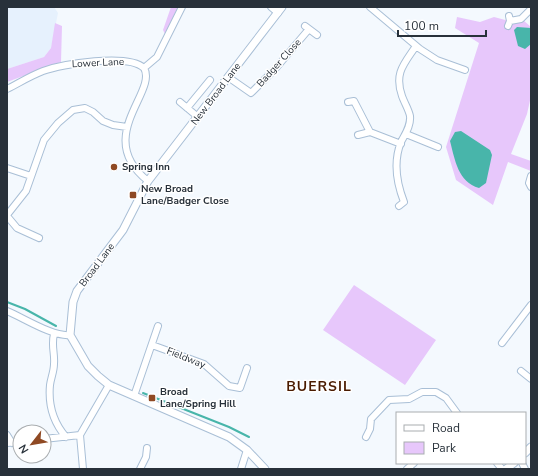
<svg xmlns="http://www.w3.org/2000/svg" width="538" height="476" viewBox="0 0 538 476" font-family="'Nunito Sans',sans-serif">
<style>
.built{fill:#e6f1fd}
.green{fill:#e7c7fb}
.water{fill:#48b5aa}
.lines{fill:none;stroke-linecap:round;stroke-linejoin:round}
.stream{stroke:#48b5aa;stroke-width:2}
.minor-casing{stroke:#a9bfd6;stroke-width:8}
.major-casing{stroke:#a9bfd6;stroke-width:9}
.minor{stroke:#fff;stroke-width:6}
.major{stroke:#fff;stroke-width:7}
.poi-dot{fill:#8f4923;stroke:#fff;stroke-width:1.5}
.labels{text-anchor:middle;dominant-baseline:central;stroke-width:3;stroke-linejoin:round;paint-order:stroke}
.street-label{font-size:10px;fill:#28313a;stroke:#fff}
.poi-label{font-size:10px;font-weight:bold;fill:#28313a;stroke:#fff;text-anchor:start}
.district-label{font-size:14px;font-weight:bold;letter-spacing:1px;fill:#4a1b00;stroke:#fff}
</style>
<rect width="100%" height="100%" fill="#f4f9fe"/>
<path class="built" d="M7,7h47l4,6 -7,35 -7,9 -37,12z"/>
<path class="green" d="M171,7h7l-13,27 -2,-4z
M457,17l23,5 14,-5 22,6 7,-3 8,7v69l-4,18 -16,40 20,7v10l-23,-9 -15,43 -37,-25 -10,-33 33,-104 -24,-15z
M55,23l7,3 -1,36 -54,20v-13l37,-12 7,-9z
M354,285l82,55 -31,45 -82,-55z"/>
<path class="water" d="M517,27l14,1v16l-6,5 -7,-3 -4,-16z
M461,131l29,19 2,5 -6,28 -7,5c-21,-6 -24,-28 -29,-47l5,-9z"/>
<g class="lines">
<path class="stream" d="M7,302l18,7 31,17
M143,393l86,34 20,10"/>
<defs>
<path id="minor" d="M271,7l7,6
M370,7l50,42 17,11 28,10
M510,21l11,-2 10,-10
M305,26l12,9
M508,26l2,-5 -1,-5
M228,77l23,16 25,-25 33,-39
M7,89c12,-6 23,-13 36,-18 19,-7 85,-18 101,-3
M180,102l18,15
M348,102l6,-1 16,31 31,12
M187,108l23,-28
M406,134l32,13
M358,135l12,-3
M7,168l24,8
M531,176l-2,7 2,4
M148,181c-55,-44 10,-89 -4,-113l13,-11 25,-50
M399,206l5,-4c-7,-18 -11,-40 -3,-60 4,-8 10,-16 9,-26 -1,-6 -6,-14 -8,-20 -8,-23 2,-32 14,-50
M7,215l19,-24 18,-51 14,-17 15,-13 12,-2 8,4 10,9 10,4 14,2
M7,216l10,12 22,10
M7,311c17,7 46,26 63,24
M54,334c-3,12 1,19 0,30 0,7 -3,14 -4,21 -2,21 3,37 16,52
M502,343l29,-38
M152,345l52,19 25,22 11,2 7,-20
M521,371l10,8
M134,396l24,-70
M7,435l5,8
M366,437l4,-8 1,-10 18,-19 20,-1 13,-7h14l10,6 11,15
M44,439l36,-4
M7,443l13,-1
M497,463l5,6
M522,463l3,6
M83,469l-3,-34 29,-50
M140,469l6,-12 1,-9
M241,469l6,-19
M407,469l7,-6"/>
<path id="major" d="M525,453l6,-6
M265,469l-18,-19 -18,-13 -120,-52 -11,-9 -10,-10 -18,-31 3,-33 4,-11 46,-61 25,-49 134,-174
M506,469l8,-6"/>
</defs>
<use href="#minor" class="minor-casing"/>
<use href="#major" class="major-casing"/>
<use href="#minor" class="minor"/>
<use href="#major" class="major"/>
</g>
<g class="poi-dot">
<circle cx="114" cy="167" r="4"/>
<rect x="129" y="191" width="8" height="8" rx="2"/>
<rect x="148" y="394" width="8" height="8" rx="2"/>
</g>
<g class="labels">
<g class="street-label">
<text transform="translate(98 63) rotate(-3)">Lower Lane</text>
<text transform="translate(279 63) rotate(-48)">Badger Close</text>
<text transform="translate(216 94) rotate(-53)">New Broad Lane</text>
<text transform="translate(97 265) rotate(-53)">Broad Lane</text>
<text transform="translate(186 358) rotate(22)">Fieldway</text>
</g>
<g class="poi-label">
<text x="122" y="167">Spring Inn</text>
<text x="141" y="189">New Broad<tspan x="141" dy="12">Lane/Badger Close</tspan></text>
<text x="160" y="392">Broad<tspan x="160" dy="12">Lane/Spring Hill</tspan></text>
</g>
<g class="district-label">
<text x="319" y="386">BUERSIL</text>
</g>
</g>
<rect width="538" height="476" fill="none" stroke="#28313a" stroke-width="16"/>
<rect x="396" y="412" width="130" height="52" fill="#ffffff" stroke="#a9adb0"/>
<rect x="404" y="425" width="20" height="6" fill="#ffffff" stroke="#a9adb0"/>
<text x="432" y="432" font-size="12" fill="#28313a">Road</text>
<rect x="404" y="442" width="20" height="12" fill="#e7c7fb" stroke="#a9adb0"/>
<text x="432" y="452" font-size="12" fill="#28313a">Park</text>
<g transform="translate(32 444) rotate(239)"><circle r="19" fill="#ffffff" stroke="#a9adb0"/>
<path d="M0-3L7 15L0 10L-7 15Z" fill="#8f4923"/>
<text y="-6" font-size="11" font-weight="bold" text-anchor="middle" fill="#28313a">N</text>
</g>
<path d="M398 30v6h88v-6" fill="none" stroke="#28313a" stroke-width="2"/>
<text x="404" y="30" font-size="12" fill="#28313a" stroke="#ffffff" stroke-width="3" paint-order="stroke">100 m</text>
</svg>
